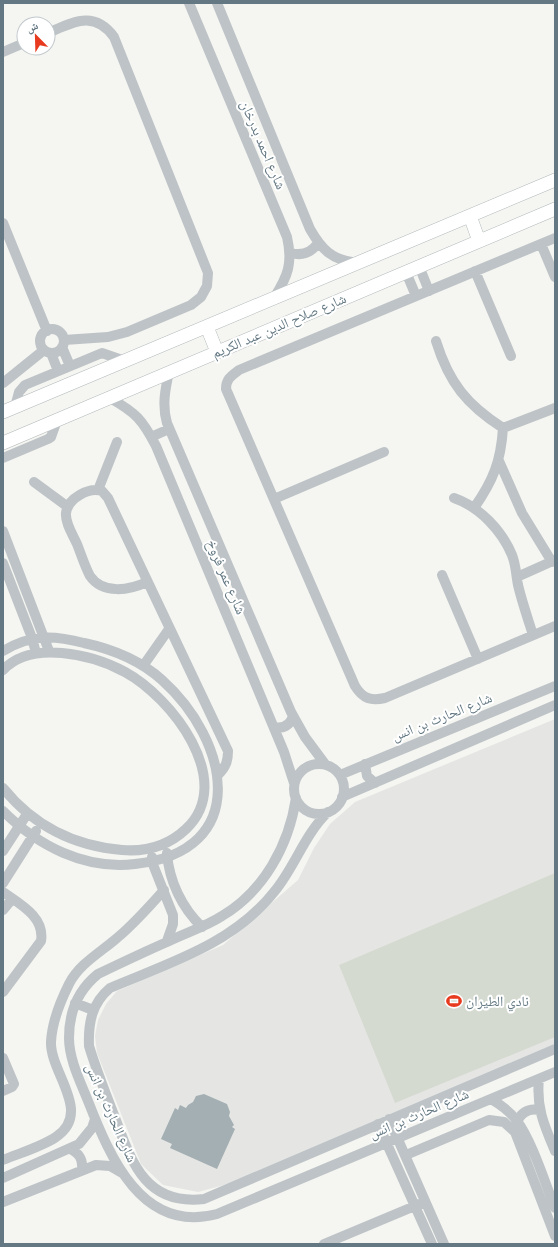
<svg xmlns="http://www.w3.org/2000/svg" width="558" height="1247" viewBox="0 0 558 1247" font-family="'Fira Sans','Noto Naskh Arabic',sans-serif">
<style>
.built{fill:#e5e6e4}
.green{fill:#d5dad0}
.building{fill:#a4afb3}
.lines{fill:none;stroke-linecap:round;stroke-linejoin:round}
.secondary-casing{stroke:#b0b7ba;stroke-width:14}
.minor{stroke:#bdc3c6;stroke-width:10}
.secondary{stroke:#fff;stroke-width:13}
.labels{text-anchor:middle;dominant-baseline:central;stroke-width:4;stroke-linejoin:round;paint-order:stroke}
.street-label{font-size:14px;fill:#637883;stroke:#fff}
.poi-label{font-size:14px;fill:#637883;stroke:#fff;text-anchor:start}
</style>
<rect width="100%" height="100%" fill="#f5f5f1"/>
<path class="built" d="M555,719v325l-327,140 -30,8 -35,-7 -22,-21 -44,-111 -2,-17 3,-16 8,-16 11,-13 106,-46 75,-65 16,-32 16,-24 25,-22z"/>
<path class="green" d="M555,873v164l-160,66 -56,-138z"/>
<path class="building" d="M204,1094l23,10 3,8 -1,4 5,9 -2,2 3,2 -18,40 -47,-21 2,-4 -11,-5 14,-31 3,2 2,-5 6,3 2,-3 5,-3 3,-6z"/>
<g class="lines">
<defs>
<path id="secondary" d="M470,216l9,25
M207,327l10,25
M3,412l552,-232
M3,443l552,-234"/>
</defs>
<use href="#secondary" class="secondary-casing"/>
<path class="minor" d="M189,3l98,234c6,26 1,39 -13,61
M217,3l93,226c12,21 22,31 47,34
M48,33c26,-11 46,-23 66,4l94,236 -1,13 -6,11 -10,8 -64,27 -19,5 -44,3
M3,52l21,-9
M3,223l44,108
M555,238l-316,132c-8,6 -13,9 -13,19l129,297c8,13 16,15 30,12l170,-72
M541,244l14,33
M291,253c11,3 20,0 27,-10
M419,266l10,25
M475,271l36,85
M406,272l10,24
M40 341a12 12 0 1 1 24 0a12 12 0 1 1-24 0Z
M436,341c13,42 31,64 67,87
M62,347l8,19
M51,353l7,18
M169,372c-4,18 -7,34 -2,51l124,289 14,25 20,27
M3,383l41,-33
M110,398c26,15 32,21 46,48l128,306 10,31
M15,407l4,-15 6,-7 77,-32 23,8
M503,428l52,-20
M151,437l18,-8
M3,458l45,-19 3,-2 6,-17
M499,461l23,52 30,49
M34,482l34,25
M98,490l19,-48
M454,498c26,9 48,33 58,57 4,10 4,20 6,30 4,17 10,34 15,50
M274,499l110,-47
M474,508c19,-27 27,-47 29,-80
M3,531l46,120
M3,563l29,75 4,15
M442,575l36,84
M517,577l38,-17
M147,582c-17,8 -44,13 -57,-6 -5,-9 -9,-22 -13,-32 -4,-9 -12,-21 -11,-31 2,-15 23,-26 36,-22l6,7 120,253c0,10 -2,16 -10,24
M3,651c28,-17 50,-16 81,-8 28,6 57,18 78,37 67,60 91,171 -27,184 -50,6 -97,-18 -132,-53
M143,666l26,-37
M3,670c15,-16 38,-19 59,-17 22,2 43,8 63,19 46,25 112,109 61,157 -18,17 -40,23 -64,21 -48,-4 -89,-25 -119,-62
M274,727c9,2 16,-1 19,-11
M365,764l2,12 8,7
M294 789a25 25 0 1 1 50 0a25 25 0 1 1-50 0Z
M340,775l215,-89
M342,797l213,-92
M296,798c-7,47 -32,93 -74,118 -17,11 -37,17 -55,26 -23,10 -46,21 -69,32 -20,16 -29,38 -29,64 0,21 11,43 19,63 22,56 54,133 129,113l338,-142
M328,812c-24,23 -33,55 -54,80 -41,52 -105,71 -164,96 -18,15 -22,35 -21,58 7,23 16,46 25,69 17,45 30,91 90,84l351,-150
M3,851l24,-37
M167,853c2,28 15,55 35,74
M152,857v5l21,53v9l-6,17
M3,883l33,-52
M3,892c17,12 42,25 38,49l-38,51
M3,910l9,-11
M75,1003l18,7
M3,1058l11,26 -2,3 -9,4
M539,1079c-3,28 5,46 16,72
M491,1099c10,6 19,12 26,22 15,20 28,62 38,87
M389,1119l55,125
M517,1121c5,-9 12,-13 22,-11
M378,1124l54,120
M70,1149c9,4 13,10 12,20
M406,1155l83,-35 15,2 11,10 40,104
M3,1160c17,-7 38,-13 53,-23 37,-25 -6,-64 -5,-95 1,-20 9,-40 18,-58 10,-20 32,-32 48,-46 17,-14 32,-31 47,-48
M3,1178l76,-34 13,-16 3,-9
M3,1202l93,-37 14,1 12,7
M324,1244l98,-41"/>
<use href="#secondary" class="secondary"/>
</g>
<defs>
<symbol id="stadium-bare" viewBox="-9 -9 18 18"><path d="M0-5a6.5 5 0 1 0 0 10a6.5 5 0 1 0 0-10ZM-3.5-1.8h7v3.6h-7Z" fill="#e73a1f" stroke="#fff" stroke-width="2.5" paint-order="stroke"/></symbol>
</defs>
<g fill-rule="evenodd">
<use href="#stadium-bare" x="443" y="990" width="22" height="22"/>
</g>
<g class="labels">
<g class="street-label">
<text transform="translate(263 145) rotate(67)">شارع احمد بدرخان</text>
<text transform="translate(279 326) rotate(-23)">شارع صلاح الدين عبد الكريم</text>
<text transform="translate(226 577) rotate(67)">شارع عمر فروخ</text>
<text transform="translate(442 717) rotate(-22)">شارع الحارث بن انس</text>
<text transform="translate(111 1113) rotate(66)">شارع الحارث بن انس</text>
<text transform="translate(419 1114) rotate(-23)">شارع الحارث بن انس</text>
</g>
<g class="poi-label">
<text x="466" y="1001">نادي الطيران</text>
</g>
</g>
<rect width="558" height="1247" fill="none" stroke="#637883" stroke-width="8"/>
<g transform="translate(36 36) rotate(337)"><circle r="19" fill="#ffffff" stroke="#c1c9cd"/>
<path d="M0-3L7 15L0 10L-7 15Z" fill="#e73a1f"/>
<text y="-6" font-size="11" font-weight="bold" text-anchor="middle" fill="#637883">ش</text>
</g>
</svg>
